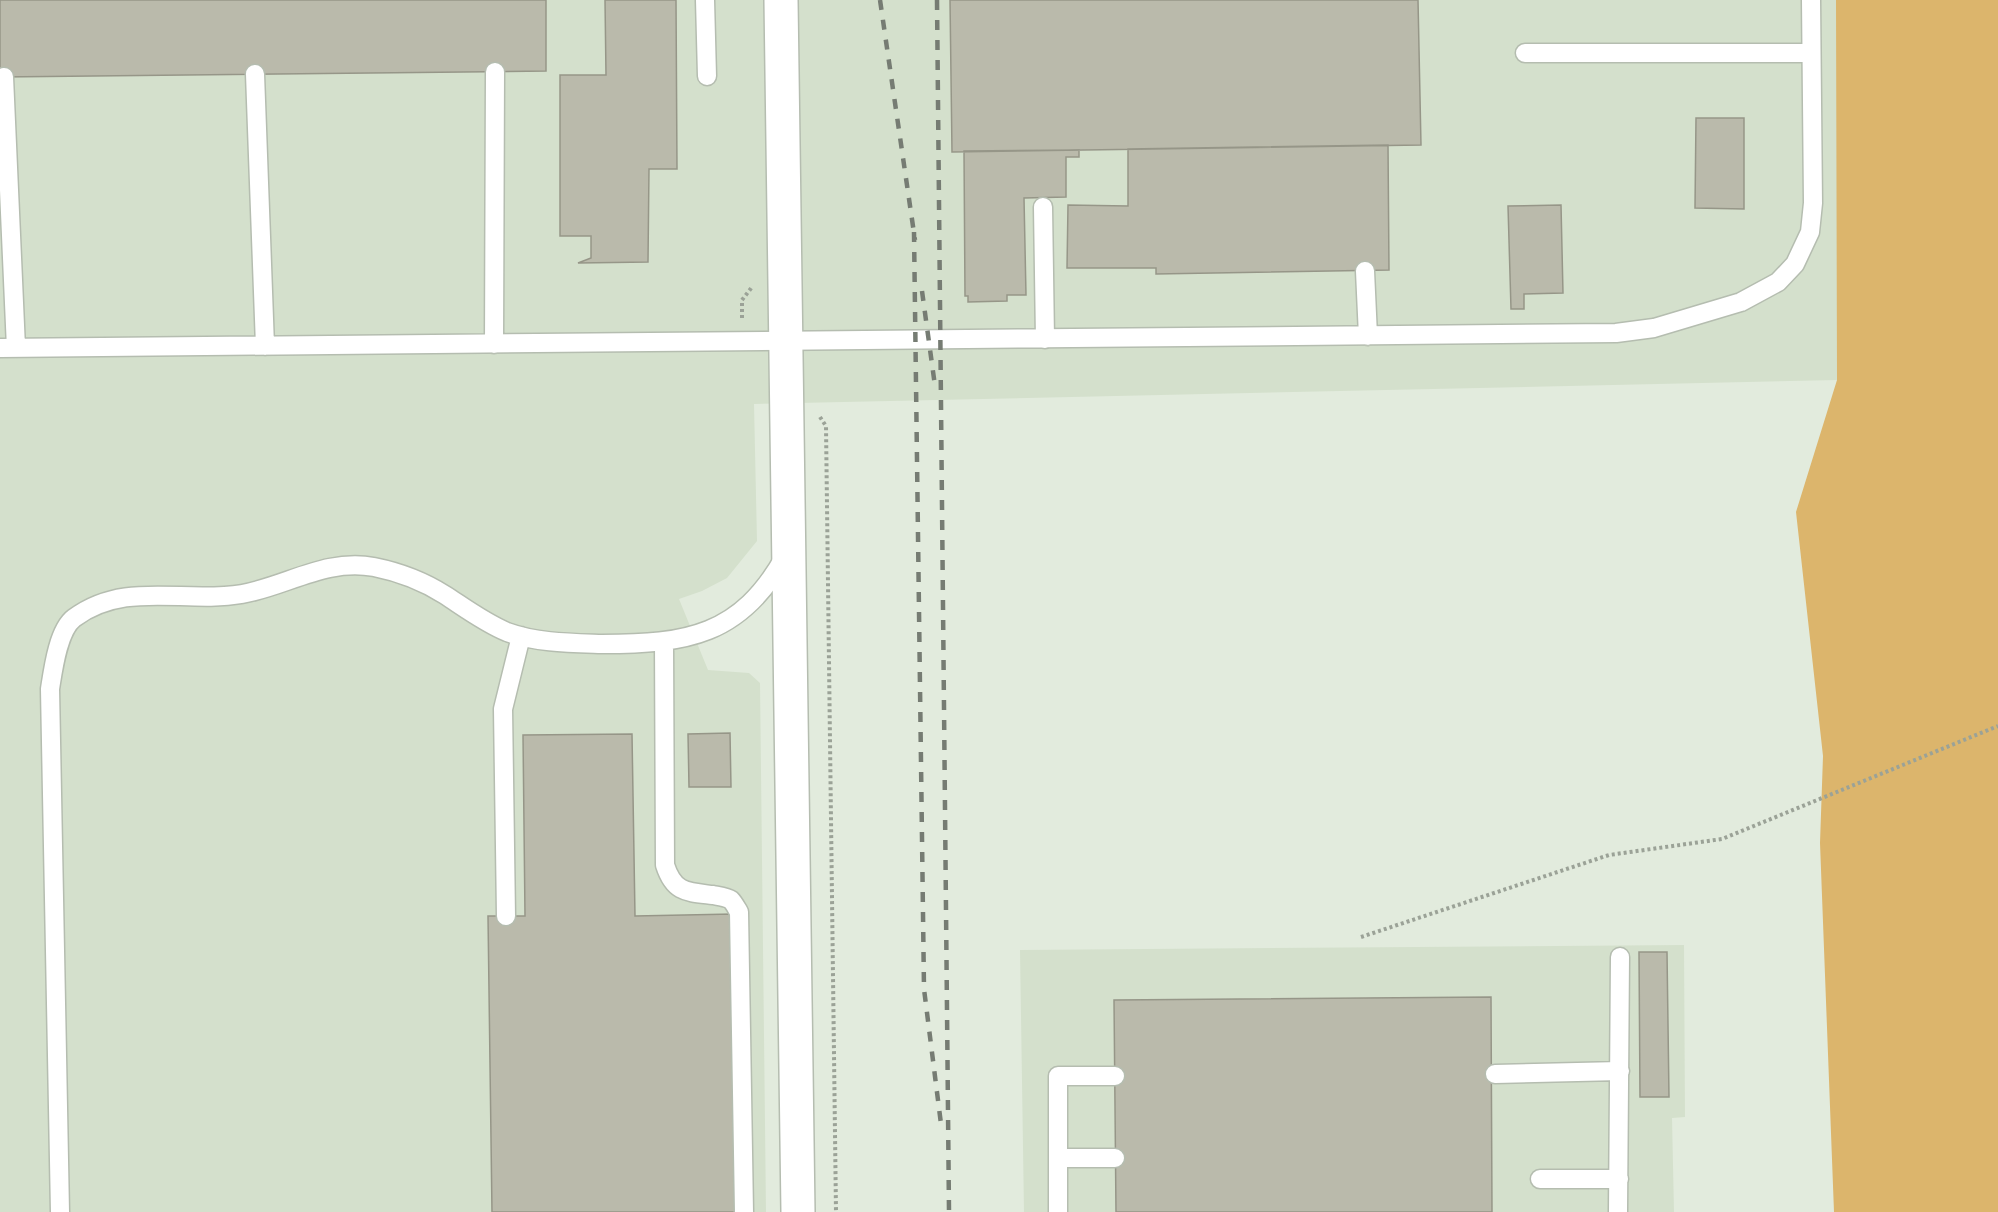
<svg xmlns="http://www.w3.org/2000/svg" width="1998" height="1212" viewBox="0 0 1998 1212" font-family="Raleway,sans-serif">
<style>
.built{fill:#d4e0cc}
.green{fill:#dcb56c}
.building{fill:#babaab;stroke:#969688;stroke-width:1.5}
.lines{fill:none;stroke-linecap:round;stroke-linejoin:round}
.lane-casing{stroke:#b5bdb0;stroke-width:21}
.street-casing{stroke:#b5bdb0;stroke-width:36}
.path{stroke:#9ba297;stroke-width:4;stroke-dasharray:3 3;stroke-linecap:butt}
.lane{stroke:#fff;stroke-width:18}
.street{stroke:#fff;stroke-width:33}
.rail{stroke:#767c73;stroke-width:4.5;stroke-dasharray:10 10;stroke-linecap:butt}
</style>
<rect width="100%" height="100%" fill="#e2ebdd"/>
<path class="built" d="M0,0h1839l-2,380 -1083,24 3,137 -30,37 -25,13 -23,8 29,71 41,3 11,10 6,529h-766z
M1684,945l1,172 -13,1 2,94h-650l-4,-262z"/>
<path class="green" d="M1836,0h162v1212h-164l-14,-369 3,-87 -27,-244 41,-132z"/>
<path class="building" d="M0,0h546v71l-546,6z
M605,0h71l1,169h-28l-1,93 -70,1 13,-5v-22h-31v-161h46z
M950,0h468l3,145 -469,7z
M1696,118h48v91l-49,-1z
M1388,145l1,125 -233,4v-6h-89l1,-63 60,1v-57z
M1079,150v7h-13v40l-42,1 2,97h-19v6l-39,1v-6h-3l-1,-145z
M1561,205l2,88 -39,1v15h-13l-3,-103z
M730,733l1,54h-42l-1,-53z
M632,734l3,182 98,-2 4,298h-245l-4,-296h37l-2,-181z
M1639,952h28l2,145h-29z
M1491,997l1,215h-376l-2,-212z"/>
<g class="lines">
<defs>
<path id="lane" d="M705,0l2,76
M1525,53h286
M255,74l10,272
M4,77l12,271
M1043,207l2,132
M1365,271l3,65
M494,344l1,-272
M0,348l1616,-15 38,-5 87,-26 37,-20 17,-18 15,-32 3,-29 -2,-203
M664,642l1,223c9,28 22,27 48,30 5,1 14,2 18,5 3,3 6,9 8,12l5,300
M506,916l-3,-207 18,-73
M1495,1074l125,-3
M1058,1158h57
M1540,1179h79
M60,1212l-10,-523c3,-19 8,-59 24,-71 51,-38 110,-14 168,-24 45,-8 84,-36 132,-27 25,5 49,14 71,28 20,13 40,28 62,37 30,11 64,11 95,12 84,0 139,-8 183,-88
M1058,1212v-136h57
M1618,1212l2,-255"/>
<path id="street" d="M781,0l17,1212"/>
</defs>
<use href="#lane" class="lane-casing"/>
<use href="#street" class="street-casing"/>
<path class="path" d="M742,318v-18l10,-13
M820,417l6,9 10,786
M1361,937l248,-82 113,-16 276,-113"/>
<use href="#lane" class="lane"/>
<use href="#street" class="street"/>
<path class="rail" d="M880,0l35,240
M937,0l12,1212
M914,232l10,757 17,135
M922,291l13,95"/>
</g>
</svg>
